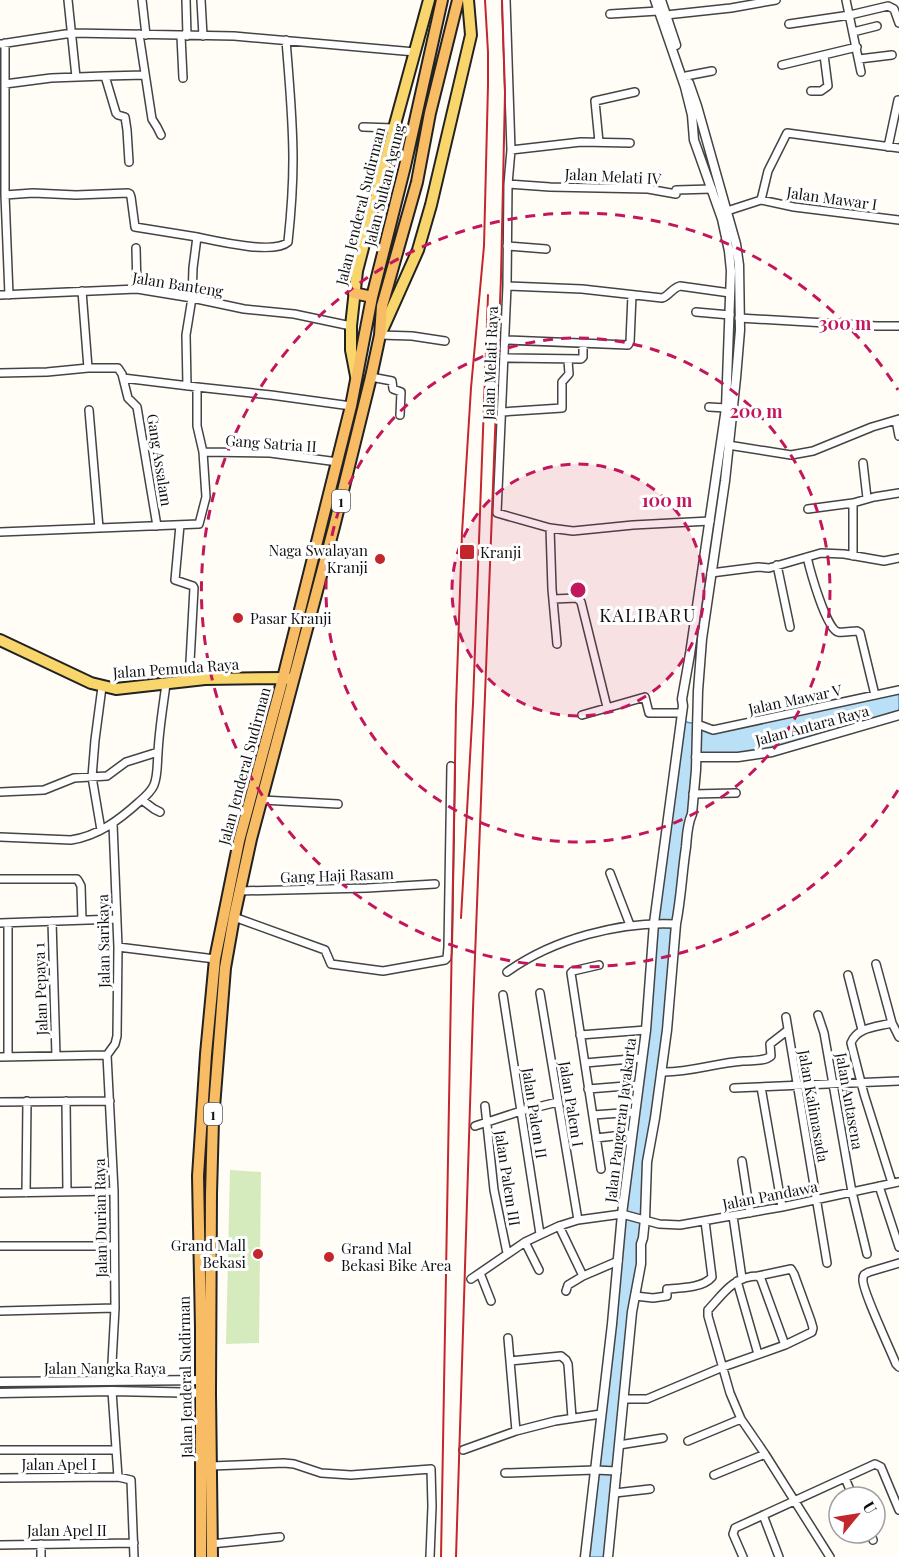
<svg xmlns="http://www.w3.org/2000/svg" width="899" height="1557" viewBox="0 0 899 1557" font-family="'Playfair Display',serif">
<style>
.green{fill:#d5ebbd}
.water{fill:#b9e0f7;stroke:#3f96cf;stroke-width:1.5}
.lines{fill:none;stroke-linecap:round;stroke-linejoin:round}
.minor-casing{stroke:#444;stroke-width:10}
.tertiary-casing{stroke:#444;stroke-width:11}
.primary-casing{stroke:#222;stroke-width:14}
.trunk-casing{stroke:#222;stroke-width:14}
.minor{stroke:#fff;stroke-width:7}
.tertiary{stroke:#fff;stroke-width:8}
.primary{stroke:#f9d66b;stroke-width:10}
.trunk{stroke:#f7bc64;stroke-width:10}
.rail{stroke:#c4262e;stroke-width:2}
.ring{fill:none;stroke:#c2185b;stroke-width:3;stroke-dasharray:10 8}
.poi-dot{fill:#c4262e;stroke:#fff;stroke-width:2}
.labels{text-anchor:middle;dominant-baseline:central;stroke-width:6;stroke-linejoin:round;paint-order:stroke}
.shield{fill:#fff;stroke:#585858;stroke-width:1.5}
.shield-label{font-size:14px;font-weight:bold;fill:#111}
.street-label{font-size:15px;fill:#111;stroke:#fff}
.poi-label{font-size:15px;fill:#111;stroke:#fff;text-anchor:start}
.quarter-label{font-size:18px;letter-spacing:1.5px;fill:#111;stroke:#fff}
.centre{fill:#c2185b;stroke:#fff;stroke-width:3}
.ring-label{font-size:18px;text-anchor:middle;font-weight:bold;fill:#c2185b;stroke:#fff;stroke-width:6;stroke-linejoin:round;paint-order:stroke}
</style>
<rect width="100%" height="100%" fill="#fffdf5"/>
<path class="green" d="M230,1170l31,2 -2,171 -33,1z"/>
<path class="water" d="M899,690v25l-127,37 -76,5 -88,800h-23l95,-836 17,3 16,6z"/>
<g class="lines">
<defs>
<path id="minor" d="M68,0l8,77
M142,0l4,35
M186,0l1,36
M201,0l2,36
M506,0l5,150 -3,34 -1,102 -10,227 53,15 23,3 60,-6 77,-4
M846,0l15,72
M610,14l48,-3
M666,15l65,-7 45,-8
M789,24l61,-9 38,-9 6,3 5,14
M853,32l24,-6
M139,34l13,85 5,8 4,8
M181,36l2,42
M5,43v152l4,100
M0,44l72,-11 162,3 181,16
M859,59l33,-4
M782,65l75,-18
M105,76l40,-1
M686,76l26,-5
M5,84l46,-6 54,-2 11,37 2,2 7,2 2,13 2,32
M811,91h10l7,-5 -4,-31
M363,127l31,1
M599,142l-4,-41 40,-9
M888,147l10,-47
M511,150l70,-8 49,1
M508,184l42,3 98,2 28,5v-4l36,-1
M5,195l28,-2 43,2 52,-2 2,1 1,3 4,30 62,10
M761,200l33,7 105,13
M727,211l34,-11 7,-29 19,-38 112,15
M507,246l39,3
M136,248l1,41
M507,286l75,3 80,9c7,-2 10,-10 18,-12l50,7
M82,291l6,77h30l4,6 6,24 9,9 20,119
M0,295l137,-6 55,9 52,11 50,5 57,12
M696,312l34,3
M739,318l138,8h22
M380,335l32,1 33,5
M505,340l123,5 2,-3 2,-47
M504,358l77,1 2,-2v-13
M0,373l47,-1 41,-4
M371,377l21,4 1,8 8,3 -1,23
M123,378l74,9 74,8 80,11
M187,386l-1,-51 6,-37 1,-30 4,-31c19,4 77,18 91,5 3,-28 5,-55 5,-83 0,-40 -4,-80 -7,-119
M709,407l17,1
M89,410l10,118
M502,412l60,-4v-26l7,-8 -1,-14
M896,420l3,16
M728,445l63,10 22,-4 59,-24 27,-8
M203,452l67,1 68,9
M863,463l4,35
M808,509l45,-6
M180,525l-5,55 18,6 1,2 -5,92
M550,528l2,61 5,55
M0,532l199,-8 7,-27 -3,-45 -6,-26v-39
M853,556v-53l21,-6 25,-4
M807,557c3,13 19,72 31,75 5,1 14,-1 19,-1l3,2 15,62
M777,565l13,62
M711,573l47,-6 11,1 52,-15 23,1 40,7 15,-3
M553,599l24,-1 4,4 26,105
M582,715l63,-18 4,16h32
M697,724l16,6 186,-40
M0,792l44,-2 30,-12 33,-2 19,-14 32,-10
M693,794l43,-1
M142,800l12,9 6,3
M262,800l76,4
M101,830l-9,-53 3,-37 7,-53
M0,837l71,3c27,-4 48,-20 68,-38 6,-5 12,-10 15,-17 4,-10 3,-22 4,-32 1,-23 5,-46 8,-69
M610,873l20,52
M0,879h77l2,3 2,4 1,34
M239,891l128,-3 68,-4
M234,917l91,33 6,14 52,7 62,-11 2,-2 1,-11 3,-181
M52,921l4,135
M0,923l117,-4
M8,923v133
M118,947l97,12
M876,964l16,59 7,14
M599,965l-26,6 -2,2 30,196
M507,972c46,-33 113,-51 169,-48
M848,975l14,55
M540,993l38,227
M503,995l37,239
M818,1015l6,18 28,159 15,62
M786,1017l41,246
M580,1035l66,-5
M107,1055l7,136 1,117 -4,73
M107,1055l8,-11 2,-8 1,-89 -5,-123
M0,1057l107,-2
M585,1063l57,-5
M661,1072c28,1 54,-9 82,-11 9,-1 21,1 28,-5l-1,-12 18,-14
M761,1087l21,120
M734,1088l165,-7
M588,1089l50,-4
M66,1101l1,91
M0,1102l110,-1
M485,1106l9,84 13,63
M593,1115l42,-3
M475,1126l46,-15 37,-9
M596,1138l36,-4
M742,1161l8,52
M892,1183l-28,-89 -13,-51c6,-16 26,-16 41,-20
M879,1186l20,61
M0,1193l114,-2
M26,1193l1,-92
M733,1216l9,62
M559,1226l24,50
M525,1242l14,28
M0,1246h114
M899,1263l-30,9c-4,2 -6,2 -6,7 -2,9 28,72 33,85l3,3
M480,1273l11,28
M471,1279l54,-37 34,-16 19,-6 44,-6 37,10 21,1 102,-18 117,-25
M737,1281l21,73
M566,1291l2,-6 15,-9 35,-15
M635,1296l18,2 14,-2v-7c14,-1 36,-1 45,-12l-7,-56
M0,1311l115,-3
M508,1338l8,93
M785,1345l-24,-66 -3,-3c-24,0 -35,18 -50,34v6l22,77 11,26 24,35 65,103
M510,1361l51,-5 5,4 2,4 4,54
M112,1391l6,86
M624,1399h23l76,-32 62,-22 27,-13 1,-4 -2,-7 -17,-47 -3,-5 -33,7
M688,1441l53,-22
M619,1445l44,-7
M0,1450h115
M463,1450l53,-19 39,-10 46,-7
M211,1466l73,-3 10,1 27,9 30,2 80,-6 1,37 -2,51
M505,1473l90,-3 22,1
M714,1475l51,-21
M0,1478l118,-1 13,3 3,77
M845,1478l8,19
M615,1493l35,-4
M763,1515l16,42
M870,1533l3,7
M41,1544v13
M211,1544l69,-7
M0,1545l134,-2
M743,1557l-10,-23 2,-6 140,-64 6,3 18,43"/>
<path id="tertiary" d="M661,0l15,45
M696,757h42l34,-5 127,-37
M0,1382l207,-2
M0,1393l112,-2 95,2
M585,1557l27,-233 10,-110 24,-184 8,-107 29,-217 -1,-7 8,-45 36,-246 5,-137 -2,-20 -7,-32 -28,-79 -2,-25 -7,-28 -30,-87
M608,1557l24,-245 9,-48v-20l2,-6 2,-19 2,-57 8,-44 12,-88 9,-106c5,-25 6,-51 10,-77 1,-11 1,-22 6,-33l4,-44 2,-79 4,-52 23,-158 11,-103 4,-48 -1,-65 -3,-21 -39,-138 -8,-23"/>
<path id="primary" d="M381,333l37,-83 13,-45 40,-170 -3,-35
M356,376l-5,-26v-24l6,-55 37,-143 35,-128
M0,640l91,43 25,6 89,-10 78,-1 8,1"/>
<path id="trunk" d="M354,293l18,4
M201,1557v-229l-3,-152 8,-122 9,-95 24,-118 44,-163 68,-272 21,-109 33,-131 37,-166
M212,1557l-2,-164 1,-199 2,-74 12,-152 9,-51 17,-78 83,-312 37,-150 9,-42 2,-29 35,-124 13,-69 28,-113"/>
</defs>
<use href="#minor" class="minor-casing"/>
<use href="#tertiary" class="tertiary-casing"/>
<use href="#primary" class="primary-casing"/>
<use href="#trunk" class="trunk-casing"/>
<use href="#minor" class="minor"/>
<use href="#tertiary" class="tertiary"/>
<use href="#primary" class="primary"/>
<use href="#trunk" class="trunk"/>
<path class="rail" d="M461,918l12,-214 15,-409
M441,1557l15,-851 6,-173 9,-145 13,-142 4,-161v-33l-3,-52
M456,1557l17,-548 28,-732 4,-184 -3,-93"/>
</g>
<circle cx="578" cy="590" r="126" fill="#c2185b" fill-opacity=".12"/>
<g class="ring">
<circle cx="578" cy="590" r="126"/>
<circle cx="578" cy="590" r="252"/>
<path d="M898 790A377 377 0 1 1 898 390"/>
</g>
<g class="poi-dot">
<rect x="459" y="544" width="16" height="16" rx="3"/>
<circle cx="380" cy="559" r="6"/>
<circle cx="238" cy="618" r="6"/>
<circle cx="258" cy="1254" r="6"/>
<circle cx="329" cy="1257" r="6"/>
</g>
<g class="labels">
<g class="shield">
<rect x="332" y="490" width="18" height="22" rx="4.5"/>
<rect x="204" y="1103" width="18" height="22" rx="4.5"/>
</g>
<g class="shield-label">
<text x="341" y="501">1</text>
<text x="213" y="1114">1</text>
</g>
<g class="street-label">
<text transform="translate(613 176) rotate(3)">Jalan Melati IV</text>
<text transform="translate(384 185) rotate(-76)">Jalan Sultan Agung</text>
<text transform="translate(832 198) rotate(8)">Jalan Mawar I</text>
<text transform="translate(360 206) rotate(-76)">Jalan Jenderal Sudirman</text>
<text transform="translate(178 284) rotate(9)">Jalan Banteng</text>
<text transform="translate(490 363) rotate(-88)">Jalan Melati Raya</text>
<text transform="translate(271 443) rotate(4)">Gang Satria II</text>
<text transform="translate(160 460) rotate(81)">Gang Assalam</text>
<text transform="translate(176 668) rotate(-4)">Jalan Pemuda Raya</text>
<text transform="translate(795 699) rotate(-12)">Jalan Mawar V</text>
<text transform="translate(812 725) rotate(-15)">Jalan Antara Raya</text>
<text transform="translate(244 766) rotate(-75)">Jalan Jenderal Sudirman</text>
<text transform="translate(337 875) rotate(-2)">Gang Haji Rasam</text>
<text transform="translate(103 941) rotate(-91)">Jalan Sarikaya</text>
<text transform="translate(40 989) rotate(-92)">Jalan Pepaya 1</text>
<text transform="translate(850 1101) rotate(80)">Jalan Antasena</text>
<text transform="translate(572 1104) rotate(81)">Jalan Palem I</text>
<text transform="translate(814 1106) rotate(80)">Jalan Kalimasada</text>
<text transform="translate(535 1113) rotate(81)">Jalan Palem II</text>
<text transform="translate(620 1120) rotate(-83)">Jalan Pangeran Jayakarta</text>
<text transform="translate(508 1178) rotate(81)">Jalan Palem III</text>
<text transform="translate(770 1195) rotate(-11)">Jalan Pandawa</text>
<text transform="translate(100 1218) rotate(-91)">Jalan Durian Raya</text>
<text x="105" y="1368">Jalan Nangka Raya</text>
<text transform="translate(185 1377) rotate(-91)">Jalan Jenderal Sudirman</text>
<text x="59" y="1464">Jalan Apel I</text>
<text x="67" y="1530">Jalan Apel II</text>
</g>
<g class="poi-label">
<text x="368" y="550" text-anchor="end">Naga Swalayan<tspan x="368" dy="17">Kranji</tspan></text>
<text x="480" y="552">Kranji</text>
<text x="250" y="618">Pasar Kranji</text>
<text x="246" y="1245" text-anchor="end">Grand Mall<tspan x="246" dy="17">Bekasi</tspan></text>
<text x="341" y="1248">Grand Mal<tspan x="341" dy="17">Bekasi Bike Area</tspan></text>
</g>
<g class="quarter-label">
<text x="648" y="615">KALIBARU</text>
</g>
</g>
<circle cx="578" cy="590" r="9" class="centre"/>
<g class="ring-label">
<text x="845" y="330">300 m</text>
<text x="756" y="418">200 m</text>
<text x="667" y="507">100 m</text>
</g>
<g transform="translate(857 1515) rotate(60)"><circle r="28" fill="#ffffff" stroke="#a0a0a0" stroke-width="1.5"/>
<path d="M0-4.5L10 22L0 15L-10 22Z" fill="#c4262e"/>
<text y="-9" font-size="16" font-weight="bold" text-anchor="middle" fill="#111111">U</text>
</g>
</svg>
